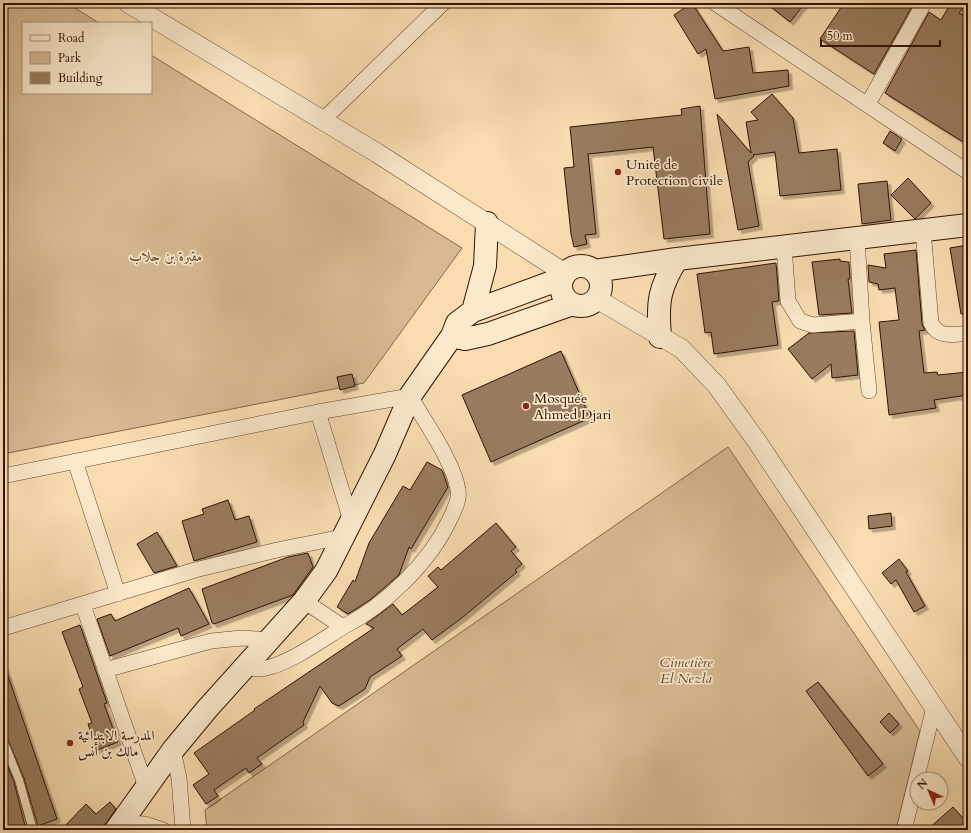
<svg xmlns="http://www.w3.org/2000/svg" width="971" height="833" viewBox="0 0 971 833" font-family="Cardo,Amiri,serif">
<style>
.green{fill:#d7ba94;stroke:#84664c}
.building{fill:#997c5e;stroke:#311204;filter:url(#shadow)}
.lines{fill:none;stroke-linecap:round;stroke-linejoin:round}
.service-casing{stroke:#63452f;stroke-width:10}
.minor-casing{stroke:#63452f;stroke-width:16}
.tertiary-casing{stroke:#63452f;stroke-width:20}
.secondary-casing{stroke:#311204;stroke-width:24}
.service{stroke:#fbe9cc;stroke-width:8}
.minor{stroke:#fbe9cc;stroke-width:15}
.tertiary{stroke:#fbe9cc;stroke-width:19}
.secondary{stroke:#fbe9cc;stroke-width:22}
.poi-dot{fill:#8f2418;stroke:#fbe9cc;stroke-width:1.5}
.labels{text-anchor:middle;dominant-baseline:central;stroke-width:3.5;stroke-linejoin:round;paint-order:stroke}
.poi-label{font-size:14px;fill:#311204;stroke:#fbe9cc;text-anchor:start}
.park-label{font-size:14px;font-style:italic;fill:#63442f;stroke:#fbe9cc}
</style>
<defs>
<filter id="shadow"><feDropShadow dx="3.5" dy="3.5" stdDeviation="0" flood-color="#0004"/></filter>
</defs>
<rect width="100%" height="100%" fill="#f9ddb1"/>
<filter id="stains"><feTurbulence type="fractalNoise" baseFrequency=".005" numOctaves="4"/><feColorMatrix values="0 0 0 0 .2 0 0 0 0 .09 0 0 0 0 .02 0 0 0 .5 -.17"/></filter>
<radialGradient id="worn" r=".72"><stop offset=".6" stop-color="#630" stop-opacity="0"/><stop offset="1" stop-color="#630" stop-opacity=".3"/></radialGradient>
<path class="green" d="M3,3h64l32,20h-76v70h128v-38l311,193 -98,135 -361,71z
M728,447l192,284 -24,99h-689l-2,-20z"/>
<path class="building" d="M692,3l31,48 26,-4 4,26 35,-3 1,16 -74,13 -9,-50 -8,5 -24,-39z
M766,3h39l-15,19z
M844,3h70l-40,71 -54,-35z
M951,3h15l-7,10 9,6v126l-83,-52 44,-81 12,8z
M772,94l21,24 6,35 38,-4 4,41 -61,6 -5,-44 -22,3 1,1 -6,6 11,64 -21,4 -21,-116 34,39 -5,-31 12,-2 -7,-8z
M700,106l10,128 -46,5 -11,-92 -65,7 8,80 -11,1 2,9 -13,3 -3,-13 -7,-66 10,-1 -4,-40 112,-12 -1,-6z
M890,131l12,8 -7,12 -12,-8z
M908,178l23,25 -16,16 -24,-24z
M887,181l4,39 -29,4 -4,-40z
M968,245v69h-7l-11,-66z
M916,250l6,74 3,6 -6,1 5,42 13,-1 1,3 30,-3v23l-34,5 2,8 -47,7 -10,-93 20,-2 -4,-32 -16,2 -1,-6 -9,-2 -1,-17 18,3 -2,-14z
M840,259v2l9,1 1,17h-2l4,34 -33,2 -7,-53z
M776,263l3,38 -7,1 6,43 -64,9 -3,-22 -6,1 -8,-59z
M854,331l4,44 -26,3 -1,-14 -19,15 -24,-30 21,-16z
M561,351l29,67 -99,44 -29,-67z
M352,374l3,12 -15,4 -3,-13z
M427,462l15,8 6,17 -37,62 -2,-2 -10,28 -29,25 -22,14 -11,-7 16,-27 2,2 14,-39 34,-57 7,4z
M228,500l7,20 14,-4 8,26 -63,19 -12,-40 22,-7 -2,-5z
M891,513l1,13 -23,3 -1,-13z
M496,523l20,24 -5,4 11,13 -7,6 2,2 -54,45 -31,23 -9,-11 -26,20 5,7 -32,21 -5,12 -26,17 -7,-3 -12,-17 -17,36 1,3 -47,33 5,6 -13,9 -3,-5 -32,22 4,6 -12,8 -13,-19 16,-11 -15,-21 61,-43 -1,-1 120,-81 -8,-4 27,-20 9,11 36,-28 -10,-11 10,-9 3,3z
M157,532l20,34 -23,7 -17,-29z
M308,553l5,14 -20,28 -79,29 -2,-1 -10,-34 86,-32z
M899,559l9,12 -2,1 19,34 -11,6 -18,-32 -5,4 -9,-11z
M189,588l20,36 -28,12 -3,-8 -68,28 -13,-37 14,-5 4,7z
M80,625l27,78 -3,1 14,38 -21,8 -9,-26 4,-1 -13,-34 4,-2 -21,-55z
M3,667h2l52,152 -19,7 -14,-48 -21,-50z
M818,682l65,82 -15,12 -62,-85z
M889,713l10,11 -9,9 -10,-11z
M3,755l11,27 12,48h-23z
M110,802l6,7 -9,13 -9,8h-37l25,-26 10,10z
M953,807l15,17v6h-41z"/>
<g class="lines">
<defs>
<path id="service" d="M3,740l16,40 14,50"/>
<path id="minor" d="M715,3l253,169
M868,104l56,-101
M323,120l120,-117
M923,230l8,93c7,15 22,12 37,10
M857,238l5,83 7,70
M784,246l4,55 12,20 13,4 49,-4
M318,412l33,109
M75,461l43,133
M3,476l315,-64 92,-16c14,25 44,66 48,94 2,10 -4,20 -8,29 -20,43 -64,86 -107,108l-39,-26
M83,605l63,182
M3,628l192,-58 82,-20 65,-13
M244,667c8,1 15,3 22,1 24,-5 56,-28 77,-41
M105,670l106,-29 31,-3 27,2
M173,750l6,28 4,52
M123,823l21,1 19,6
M904,830l30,-123"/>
<path id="tertiary" d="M128,3l249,150 189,121
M597,299l85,50 35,37 41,57 210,315"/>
<path id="secondary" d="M561 286a20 20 0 1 1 40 0a20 20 0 1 1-40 0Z
M594,271l83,-12 291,-34
M473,311l12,-45 2,-43
M452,336l13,3 23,-5 85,-30
M660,337c-3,-35 -1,-49 17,-78
M116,830l57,-80 34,-41 97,-108 22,-30 59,-117 25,-58 42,-60 5,-13 16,-12 90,-33"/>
</defs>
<use href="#service" class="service-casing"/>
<use href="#minor" class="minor-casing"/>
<use href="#tertiary" class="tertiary-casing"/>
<use href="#secondary" class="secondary-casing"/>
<use href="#service" class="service"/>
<use href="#minor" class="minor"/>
<use href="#tertiary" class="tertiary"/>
<use href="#secondary" class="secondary"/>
</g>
<g class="poi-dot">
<circle cx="618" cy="172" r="4"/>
<circle cx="526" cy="406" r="4"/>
<circle cx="70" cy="743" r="4"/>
</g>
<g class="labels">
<g class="poi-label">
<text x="626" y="164">Unité de<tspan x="626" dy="16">Protection civile</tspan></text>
<text x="534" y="398">Mosquée<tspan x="534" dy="16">Ahmed Djari</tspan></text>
<text x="78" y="735">المدرسة الابتدائية<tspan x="78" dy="16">مالك بن أنس</tspan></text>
</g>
<g class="park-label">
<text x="166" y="256">مقبرة بن جلاب</text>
<text x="686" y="662">Cimetière<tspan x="686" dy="16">El Nezla</tspan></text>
</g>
</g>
<rect width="971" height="833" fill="none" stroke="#f9ddb1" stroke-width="16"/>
<rect x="4" y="4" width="963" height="825" fill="none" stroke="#311204" stroke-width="2"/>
<rect x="8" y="8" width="955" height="817" fill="none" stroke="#311204"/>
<rect x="22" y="22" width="130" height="72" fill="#fbe9cc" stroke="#aa937c"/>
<rect x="30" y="35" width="20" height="6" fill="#fbe9cc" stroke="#aa937c"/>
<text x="58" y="42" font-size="12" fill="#311204">Road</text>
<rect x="30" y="52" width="20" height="12" fill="#d7ba94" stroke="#aa937c"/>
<text x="58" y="62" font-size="12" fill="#311204">Park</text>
<rect x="30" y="72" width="20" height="12" fill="#997c5e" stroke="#aa937c"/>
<text x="58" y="82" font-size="12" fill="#311204">Building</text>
<g transform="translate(929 791) rotate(316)"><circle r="19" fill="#fbe9cc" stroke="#aa937c"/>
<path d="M0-3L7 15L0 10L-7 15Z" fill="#8f2418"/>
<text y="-6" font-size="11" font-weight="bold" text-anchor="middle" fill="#311204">N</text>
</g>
<path d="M821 40v6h119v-6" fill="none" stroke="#311204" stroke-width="2"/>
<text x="827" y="40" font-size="12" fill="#311204" stroke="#fbe9cc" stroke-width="3" paint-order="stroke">50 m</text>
<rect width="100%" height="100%" filter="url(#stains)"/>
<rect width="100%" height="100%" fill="url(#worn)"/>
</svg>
